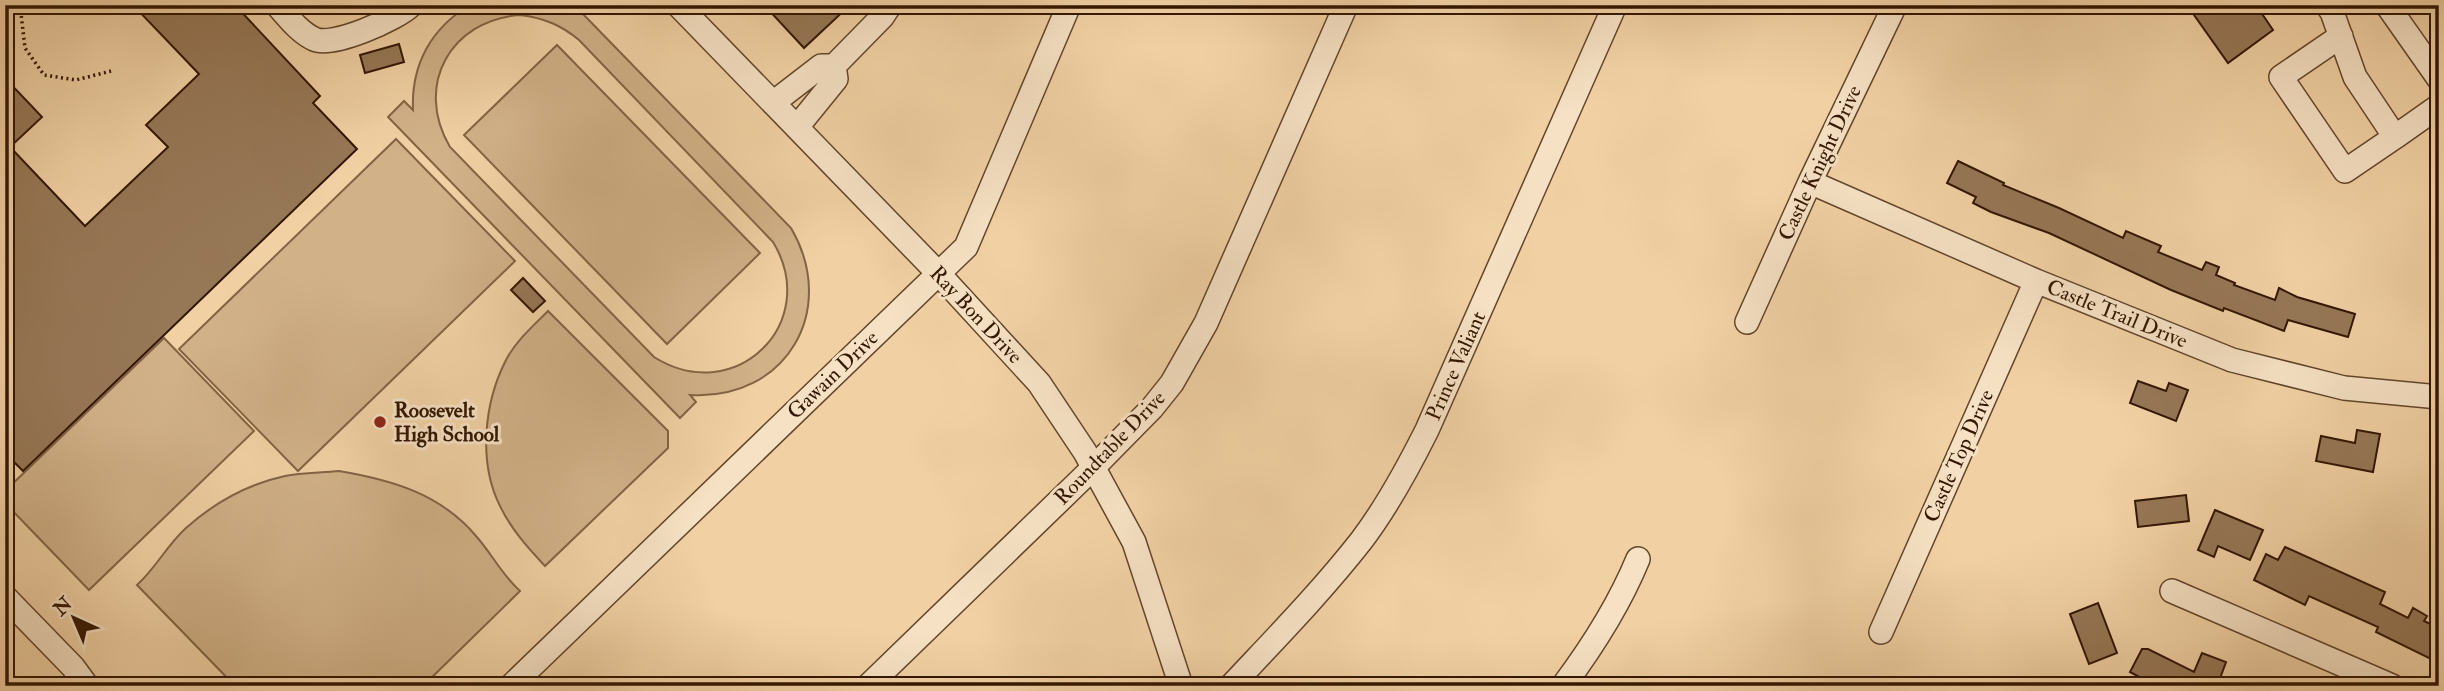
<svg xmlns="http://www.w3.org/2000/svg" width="2444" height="691" viewBox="0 0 2444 691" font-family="'IM FELL Double Pica',serif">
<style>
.green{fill:#d1b188;stroke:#826444;stroke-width:2;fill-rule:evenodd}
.building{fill:#967756;stroke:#331601;stroke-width:2}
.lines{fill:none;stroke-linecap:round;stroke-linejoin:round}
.minor-casing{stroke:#62452a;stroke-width:26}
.path{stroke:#331601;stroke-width:3.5;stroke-dasharray:2 3.5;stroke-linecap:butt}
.minor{stroke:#f6e1c4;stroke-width:23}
.poi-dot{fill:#8f2418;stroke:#f6e1c4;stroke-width:2.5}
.labels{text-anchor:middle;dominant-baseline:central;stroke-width:6;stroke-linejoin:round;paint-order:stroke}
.street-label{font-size:21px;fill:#331601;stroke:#f6e1c4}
.poi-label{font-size:21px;font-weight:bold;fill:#331601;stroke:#f6e1c4;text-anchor:start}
</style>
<rect width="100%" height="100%" fill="#f1d1a4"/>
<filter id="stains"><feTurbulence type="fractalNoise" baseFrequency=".00286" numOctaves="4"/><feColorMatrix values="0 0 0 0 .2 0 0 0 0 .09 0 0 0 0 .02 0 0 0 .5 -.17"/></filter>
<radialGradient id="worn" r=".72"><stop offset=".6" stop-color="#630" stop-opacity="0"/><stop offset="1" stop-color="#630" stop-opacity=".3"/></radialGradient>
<path class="green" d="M470,5h99l14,9 208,214c48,82 -5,173 -101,167l6,7 -16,16 -292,-301 16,-16 9,9c-2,-45 18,-82 57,-105zM520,15c24,3 41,10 59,25l194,202c49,81 -38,166 -119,115l-204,-210c-36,-61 0,-127 70,-132z
M557,45l203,208 -93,91 -203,-209z
M396,139l119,122 -217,210 -119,-122z
M548,311l120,120v17l-123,118c-17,-18 -34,-37 -45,-60 -22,-44 -16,-103 6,-146 10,-19 27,-34 42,-49z
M164,338l90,93 -165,159 -84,-87v-12z
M339,471c53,9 102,23 137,65 16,18 26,39 44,55l-97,95h-188l-98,-101c19,-17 30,-40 49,-57 28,-25 62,-44 99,-52 17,-4 37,-3 54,-5z"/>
<path class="building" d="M133,5h102l85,91 -7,7 44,46 -334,322 -18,-18v-375l37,39 -32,30 75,79 83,-79 -22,-22 53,-51z
M764,5h86l-46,43z
M2187,5h69l17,25 -45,33z
M399,44l5,18 -39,11 -5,-18z
M1958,161l46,22 -1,2 56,23 64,30 3,-7 35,15 -3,6 44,18 4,-8 13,5 -3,8 19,8 -1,2 41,15 4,-12 18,9 58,17 -7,23 -60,-17 -4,11 -60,-23 -1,3 -52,-21 -122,-57 -58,-21 -18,-9 3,-6 -29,-14z
M523,278l22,23 -12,11 -22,-22z
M2138,381l28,10 3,-8 19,7 -12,31 -46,-18z
M2357,430l23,4 -7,38 -57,-11 5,-25 34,7z
M2186,495l3,26 -51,6 -3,-26z
M2215,510l48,20 -13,30 -32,-14 -4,11 -16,-7z
M2285,547l100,45 -5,12 28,14 5,-10 14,8 -3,5 15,7v35l-63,-31 2,-5 -69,-31 -4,9 -51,-25 12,-26 12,6z
M2098,603l19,50 -28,11 -19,-50z
M2142,649h6l46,23 8,-19 24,9 -8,22 3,2h-82l4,-7 -13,-7z"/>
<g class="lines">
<defs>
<path id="minor" d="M277,5c11,12 22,27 37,34 18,9 83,-20 97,-34
M678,5l260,268 101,110 46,69 49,90 47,144
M2327,5l5,7 23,65 40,60 44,-31
M2387,5l52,74
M2341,36l-60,41 64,94 50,-34
M773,103l48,-37h13l48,-49 8,-12
M797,127l39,-48 -2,-13
M1810,182l226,99 196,79 112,28 95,9
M1747,322l63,-140 85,-177
M2172,591l220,95
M5,597l68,70 14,19
M1881,632l155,-351
M511,686l455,-439 103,-242
M868,686l225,-218 59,-60 20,-25 34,-60 140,-318
M1231,686c44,-47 90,-94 130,-145 26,-34 47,-73 66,-111l188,-425
M1563,686c30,-40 56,-81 75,-127"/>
</defs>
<use href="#minor" class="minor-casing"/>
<path class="path" d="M20,5l5,43 19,27 32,5 35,-9"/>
<use href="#minor" class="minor"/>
</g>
<circle class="poi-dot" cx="380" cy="422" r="7"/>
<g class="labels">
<g class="street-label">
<text transform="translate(1820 163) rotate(-65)">Castle Knight Drive</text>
<text transform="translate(2117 314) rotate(22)">Castle Trail Drive</text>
<text transform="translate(976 315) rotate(47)">Ray Bon Drive</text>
<text transform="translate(1456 366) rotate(-66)">Prince Valiant</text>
<text transform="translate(833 375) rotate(-44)">Gawain Drive</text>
<text transform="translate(1110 448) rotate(-46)">Roundtable Drive</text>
<text transform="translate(1959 456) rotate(-66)">Castle Top Drive</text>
</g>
<g class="poi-label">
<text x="394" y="410">Roosevelt<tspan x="394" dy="24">High School</tspan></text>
</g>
</g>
<rect width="2444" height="691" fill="none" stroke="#f1d1a4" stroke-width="28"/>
<rect x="7" y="7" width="2430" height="677" fill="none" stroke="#331601" stroke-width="3.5"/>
<rect x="14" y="14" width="2416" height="663" fill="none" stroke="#331601" stroke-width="2"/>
<g transform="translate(74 618) rotate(316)" stroke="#f6e1c4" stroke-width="5" paint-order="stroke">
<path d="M0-5L12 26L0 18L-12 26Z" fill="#331601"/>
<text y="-10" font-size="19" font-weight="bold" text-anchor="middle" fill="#331601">N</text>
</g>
<rect width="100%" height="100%" filter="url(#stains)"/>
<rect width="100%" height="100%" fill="url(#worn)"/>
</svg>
